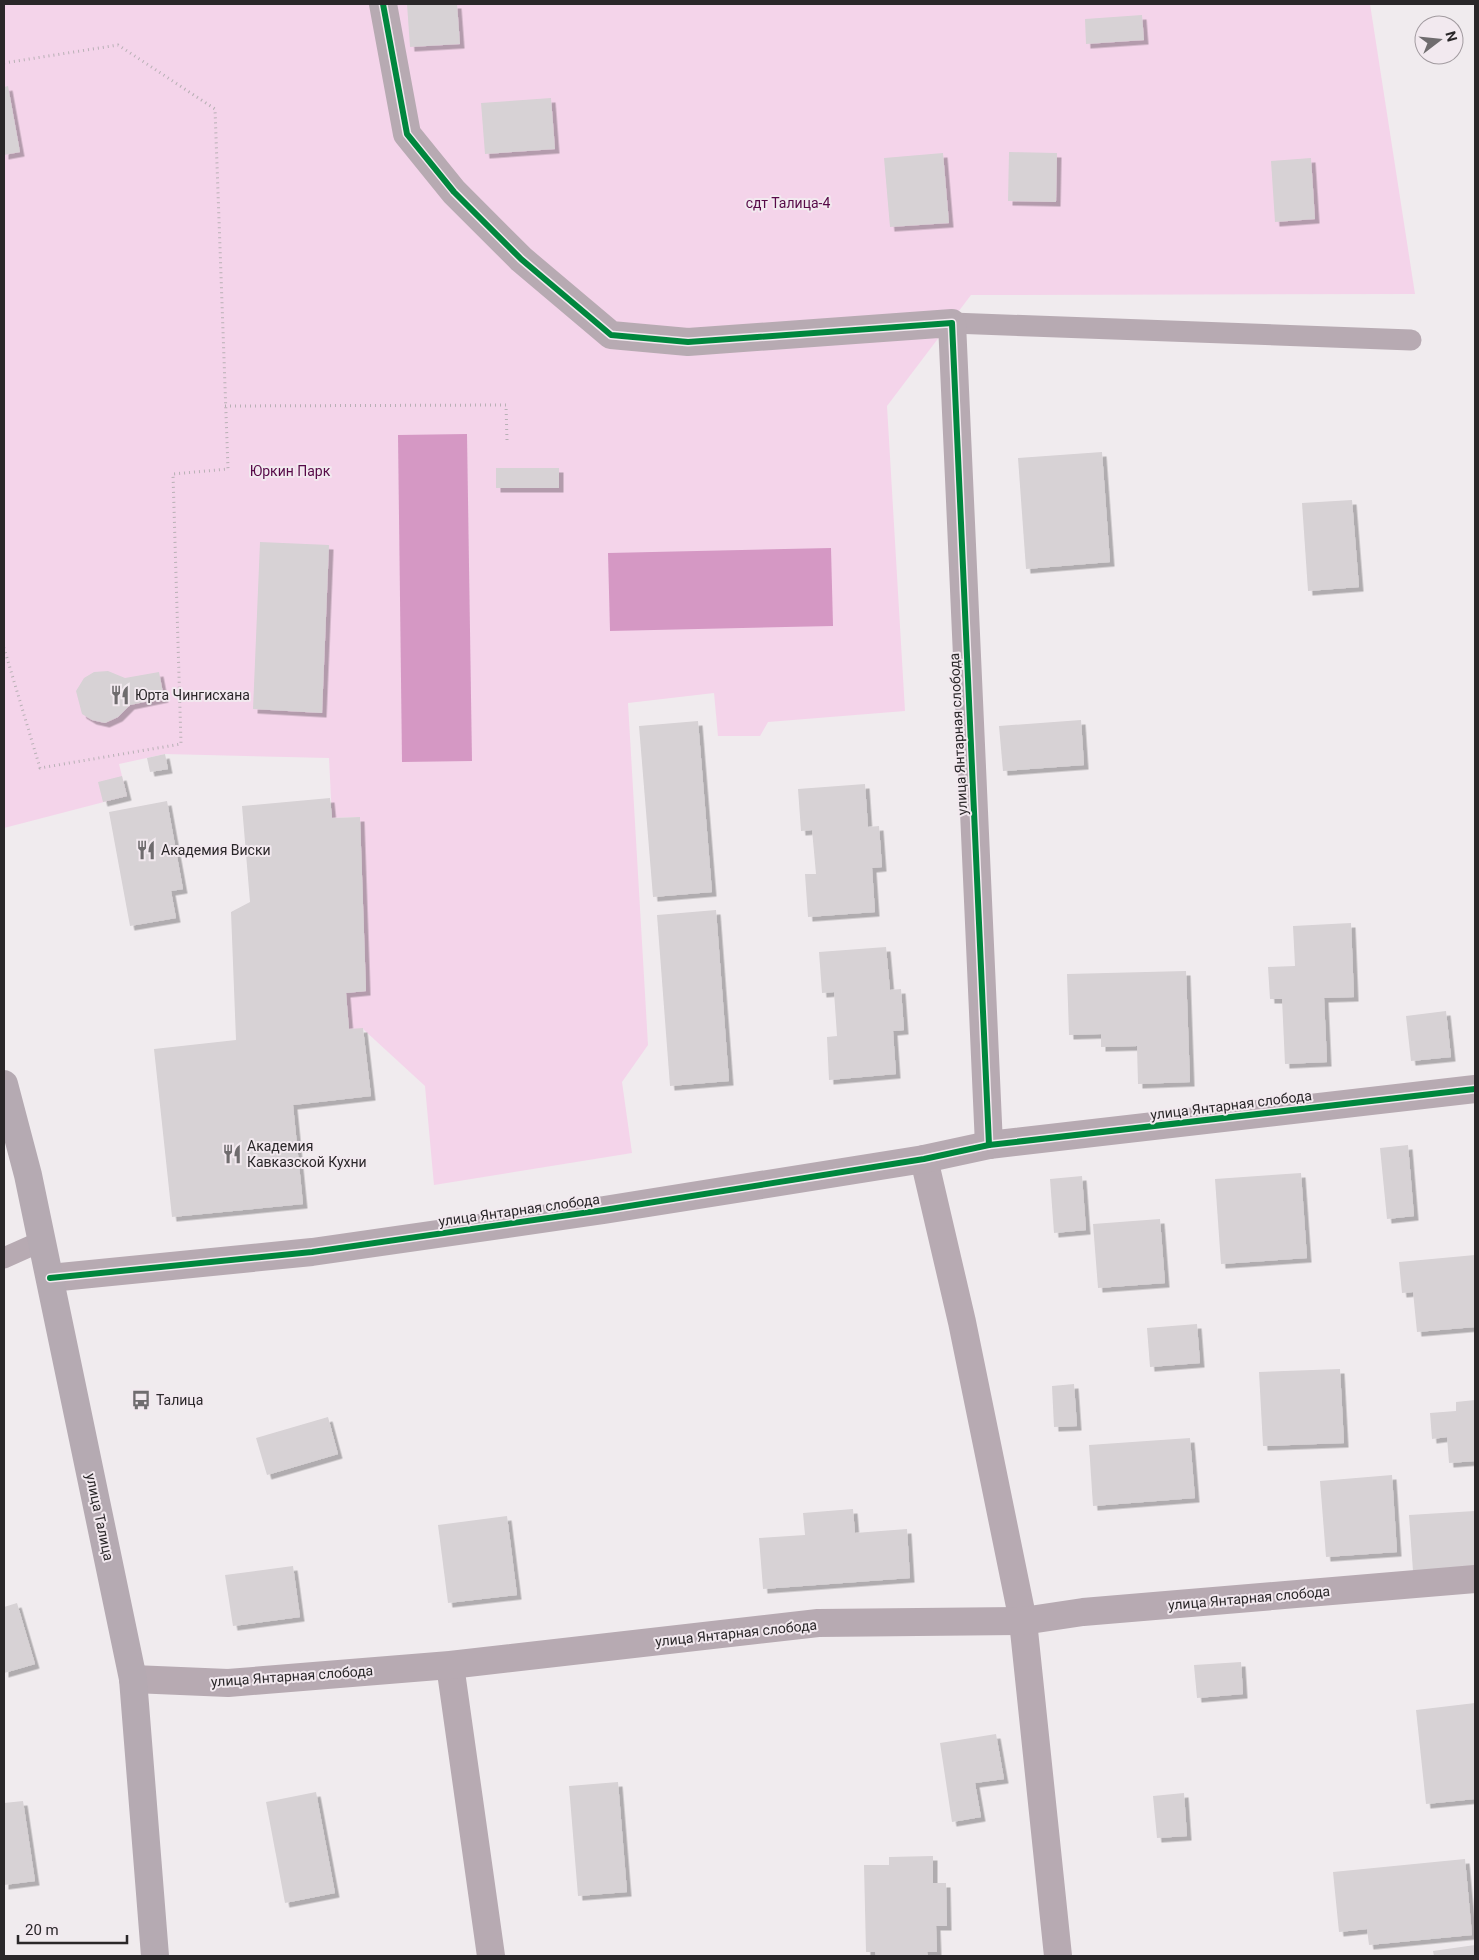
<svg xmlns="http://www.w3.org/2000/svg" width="1479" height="1960" viewBox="0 0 1479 1960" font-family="Roboto,sans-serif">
	<defs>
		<filter id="shadow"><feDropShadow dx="4.5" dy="4.5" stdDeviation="0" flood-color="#0004"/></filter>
	</defs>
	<rect width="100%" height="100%" fill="#f0ebee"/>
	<polygon fill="#f4d4ea" points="4,4 1370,4 1415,294 971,295 887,406 905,711 768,722 760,736 718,736 714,693 628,703 648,1045 622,1082 632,1153 434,1185 425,1086 363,1029 349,1029 346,993 366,991 360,817 332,818 329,758 165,754 119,764 127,796 4,828"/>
	<g fill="#d598c4">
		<polygon points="467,434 472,761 402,762 398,435"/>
		<polygon points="831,548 833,626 610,631 608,553"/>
	</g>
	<g fill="#d7d2d5" filter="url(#shadow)">
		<polygon points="407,4 457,4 460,44 410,47"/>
		<polygon points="1142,15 1144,40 1086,44 1085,19"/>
		<polygon points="8,86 20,152 4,155 4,87"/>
		<polygon points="551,98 555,149 485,154 481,103"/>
		<polygon points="1009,152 1057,153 1056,202 1008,201"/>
		<polygon points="943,153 949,223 890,227 884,158"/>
		<polygon points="1311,158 1315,219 1275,222 1271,161"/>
		<polygon points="1102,452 1110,562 1026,569 1018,458"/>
		<rect x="496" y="468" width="63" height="20"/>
		<polygon points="1352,500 1359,587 1308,591 1302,503"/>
		<polygon points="260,542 329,545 322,713 253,709"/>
		<polygon points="108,671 125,678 159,672 164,698 130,705 118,717 105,723 92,720 82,714 76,691 84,678 94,672"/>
		<polygon points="1081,720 1084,765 1003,771 999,726"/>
		<polygon points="698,721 712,892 653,897 639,726"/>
		<polygon points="165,754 168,769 150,772 147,758"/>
		<polygon points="122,776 127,796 103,802 98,782"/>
		<polygon points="865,784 868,827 879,826 882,867 872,868 875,912 808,917 805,874 816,874 812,830 801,831 798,789"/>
		<polygon points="330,798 332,818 360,817 366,991 346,993 349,1029 363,1028 371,1096 293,1105 303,1204 172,1217 154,1049 236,1040 231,912 250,902 242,806"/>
		<polygon points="167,801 183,889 171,891 176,918 130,926 109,812"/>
		<polygon points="716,910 729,1081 670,1086 657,915"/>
		<polygon points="1351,923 1354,997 1324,998 1327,1062 1285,1064 1282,999 1270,999 1268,967 1295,966 1293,926"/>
		<polygon points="886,947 890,990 901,989 904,1030 893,1031 896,1074 829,1080 827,1037 837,1036 834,992 822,993 819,952"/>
		<polygon points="1186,971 1190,1082 1138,1084 1137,1046 1101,1047 1101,1034 1069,1035 1067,974"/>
		<polygon points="1446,1011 1451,1057 1411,1061 1406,1016"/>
		<polygon points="1408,1145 1414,1216 1387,1219 1380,1148"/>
		<polygon points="1301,1173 1307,1258 1221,1264 1215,1179"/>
		<polygon points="1082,1176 1086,1230 1054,1233 1050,1179"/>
		<polygon points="1160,1219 1165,1283 1098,1288 1093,1224"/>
		<polygon points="1475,1255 1475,1327 1417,1332 1413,1292 1402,1293 1399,1262"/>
		<polygon points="1197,1324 1200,1363 1150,1367 1147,1328"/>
		<polygon points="1340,1369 1344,1443 1263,1446 1259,1372"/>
		<polygon points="1074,1384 1077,1426 1054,1427 1052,1386"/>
		<polygon points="1475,1400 1475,1461 1449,1463 1447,1437 1432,1439 1430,1413 1456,1411 1456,1402"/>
		<polygon points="328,1417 338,1454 267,1475 256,1438"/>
		<polygon points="1190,1438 1195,1498 1093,1506 1089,1445"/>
		<polygon points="1392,1475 1397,1552 1326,1557 1320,1481"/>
		<polygon points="853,1509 855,1533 907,1529 910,1578 763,1589 759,1538 805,1535 803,1513"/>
		<polygon points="1475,1511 1475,1566 1413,1571 1409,1515"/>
		<polygon points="507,1516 517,1595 448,1603 438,1525"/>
		<polygon points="293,1566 300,1617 233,1626 225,1575"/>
		<polygon points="17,1603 35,1664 4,1673 4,1607"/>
		<polygon points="1241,1662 1243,1694 1197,1698 1194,1665"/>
		<polygon points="1475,1703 1475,1799 1426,1804 1416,1710"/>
		<polygon points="996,1734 1004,1779 975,1783 981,1817 952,1822 940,1743"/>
		<polygon points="618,1782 627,1892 578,1896 569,1786"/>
		<polygon points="316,1792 335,1893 285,1903 266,1802"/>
		<polygon points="1184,1793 1187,1836 1157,1838 1153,1796"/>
		<polygon points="23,1801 35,1881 4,1885 4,1803"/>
		<polygon points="933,1856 933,1883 946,1883 947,1926 936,1926 937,1952 927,1952 928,1956 876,1956 875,1952 866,1952 864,1865 889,1865 889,1857"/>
		<polygon points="1465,1859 1472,1935 1369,1945 1367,1929 1339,1932 1333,1872"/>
		<polygon points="1475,1945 1475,1956 1434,1956 1433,1951"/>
	</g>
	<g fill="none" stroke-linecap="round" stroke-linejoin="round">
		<g stroke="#b8b0b5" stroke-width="3" stroke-dasharray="1 4" stroke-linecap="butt">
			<polyline points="4,63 118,45 215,109 228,469 173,474 181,744 40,768 4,648"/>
			<polyline points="225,406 506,405 507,440"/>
		</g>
		<g stroke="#b7aab2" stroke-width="21">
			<polyline points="952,323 1411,340"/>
			<polyline points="4,1258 42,1241"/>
		</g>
		<g stroke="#b7aab2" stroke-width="28">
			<polyline points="383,4 407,134 454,192 521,259 611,335 688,342 952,323 989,1145"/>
			<polyline points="924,1159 962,1322 1023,1621 1058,1956"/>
			<polyline points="50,1278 312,1252 604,1210 924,1159 989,1145 1475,1089"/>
			<polyline points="450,1665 491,1956"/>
			<polyline points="133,1679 228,1683 450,1665 818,1623 1023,1621 1083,1612 1475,1579"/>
		</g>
		<polyline stroke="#b5aab2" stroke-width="28" points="4,1084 28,1175 133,1679 155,1956"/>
		<defs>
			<g id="cycleway">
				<polyline points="383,4 407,134 454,192 521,259 611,335 688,342 952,323 989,1145"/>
				<polyline points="50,1278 312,1252 604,1210 924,1159 989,1145 1475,1089"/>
			</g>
		</defs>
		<use href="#cycleway" stroke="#f2e9ef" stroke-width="9"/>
		<use href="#cycleway" stroke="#00873e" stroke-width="6"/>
	</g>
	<defs>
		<symbol id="restaurant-bare" viewBox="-9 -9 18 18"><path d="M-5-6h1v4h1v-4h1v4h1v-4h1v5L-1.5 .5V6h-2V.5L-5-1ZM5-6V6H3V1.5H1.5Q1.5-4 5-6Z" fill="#6f6c6e" stroke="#f2e9ef" stroke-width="2.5" paint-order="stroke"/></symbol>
		<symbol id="bus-bare" viewBox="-9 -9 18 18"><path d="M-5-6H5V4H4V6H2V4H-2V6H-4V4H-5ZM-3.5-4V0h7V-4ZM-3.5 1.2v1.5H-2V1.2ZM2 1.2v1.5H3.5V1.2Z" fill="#6f6c6e" stroke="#f2e9ef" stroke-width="2.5" paint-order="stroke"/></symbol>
	</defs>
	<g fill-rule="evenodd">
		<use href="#restaurant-bare" x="106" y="681" width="28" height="28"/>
		<use href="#restaurant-bare" x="132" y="836" width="28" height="28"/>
		<use href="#restaurant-bare" x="218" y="1140" width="28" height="28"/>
		<use href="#bus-bare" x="127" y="1386" width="28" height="28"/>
	</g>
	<g text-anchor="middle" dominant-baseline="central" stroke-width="4" stroke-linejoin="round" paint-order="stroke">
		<g font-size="14" fill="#570a48" stroke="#f2e9ef">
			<text x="788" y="203">сдт Талица-4</text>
			<text x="290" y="471">Юркин Парк</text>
		</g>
		<g font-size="14" fill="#2a2729" stroke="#f2e9ef" text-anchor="start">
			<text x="135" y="695">Юрта Чингисхана</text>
			<text x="161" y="850">Академия Виски</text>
			<text x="247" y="1146">Академия<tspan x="247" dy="16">Кавказской Кухни</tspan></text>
			<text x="156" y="1400">Талица</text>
		</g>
		<g font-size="14" fill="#2a2729" stroke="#f2e9ef">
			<text transform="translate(958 734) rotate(-93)">улица Янтарная слобода</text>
			<text transform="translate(1231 1105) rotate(-7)">улица Янтарная слобода</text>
			<text transform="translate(519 1210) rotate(-8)">улица Янтарная слобода</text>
			<text transform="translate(100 1517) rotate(78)">улица Талица</text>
			<text transform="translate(1249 1598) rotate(-5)">улица Янтарная слобода</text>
			<text transform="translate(736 1633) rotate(-6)">улица Янтарная слобода</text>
			<text transform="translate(292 1676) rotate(-4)">улица Янтарная слобода</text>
		</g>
	</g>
	<rect width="1479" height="1960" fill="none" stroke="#2a2729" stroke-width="10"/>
	<g transform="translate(1439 40) rotate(74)"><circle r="24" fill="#f2e9ef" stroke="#a29ba0"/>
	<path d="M0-4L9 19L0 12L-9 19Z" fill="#6f6c6e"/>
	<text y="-8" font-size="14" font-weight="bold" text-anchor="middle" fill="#2a2729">N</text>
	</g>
	<path d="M18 1935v8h109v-8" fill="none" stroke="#2a2729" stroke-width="2.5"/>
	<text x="25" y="1935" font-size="15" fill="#2a2729" stroke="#f2e9ef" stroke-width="4" paint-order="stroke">20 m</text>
</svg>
